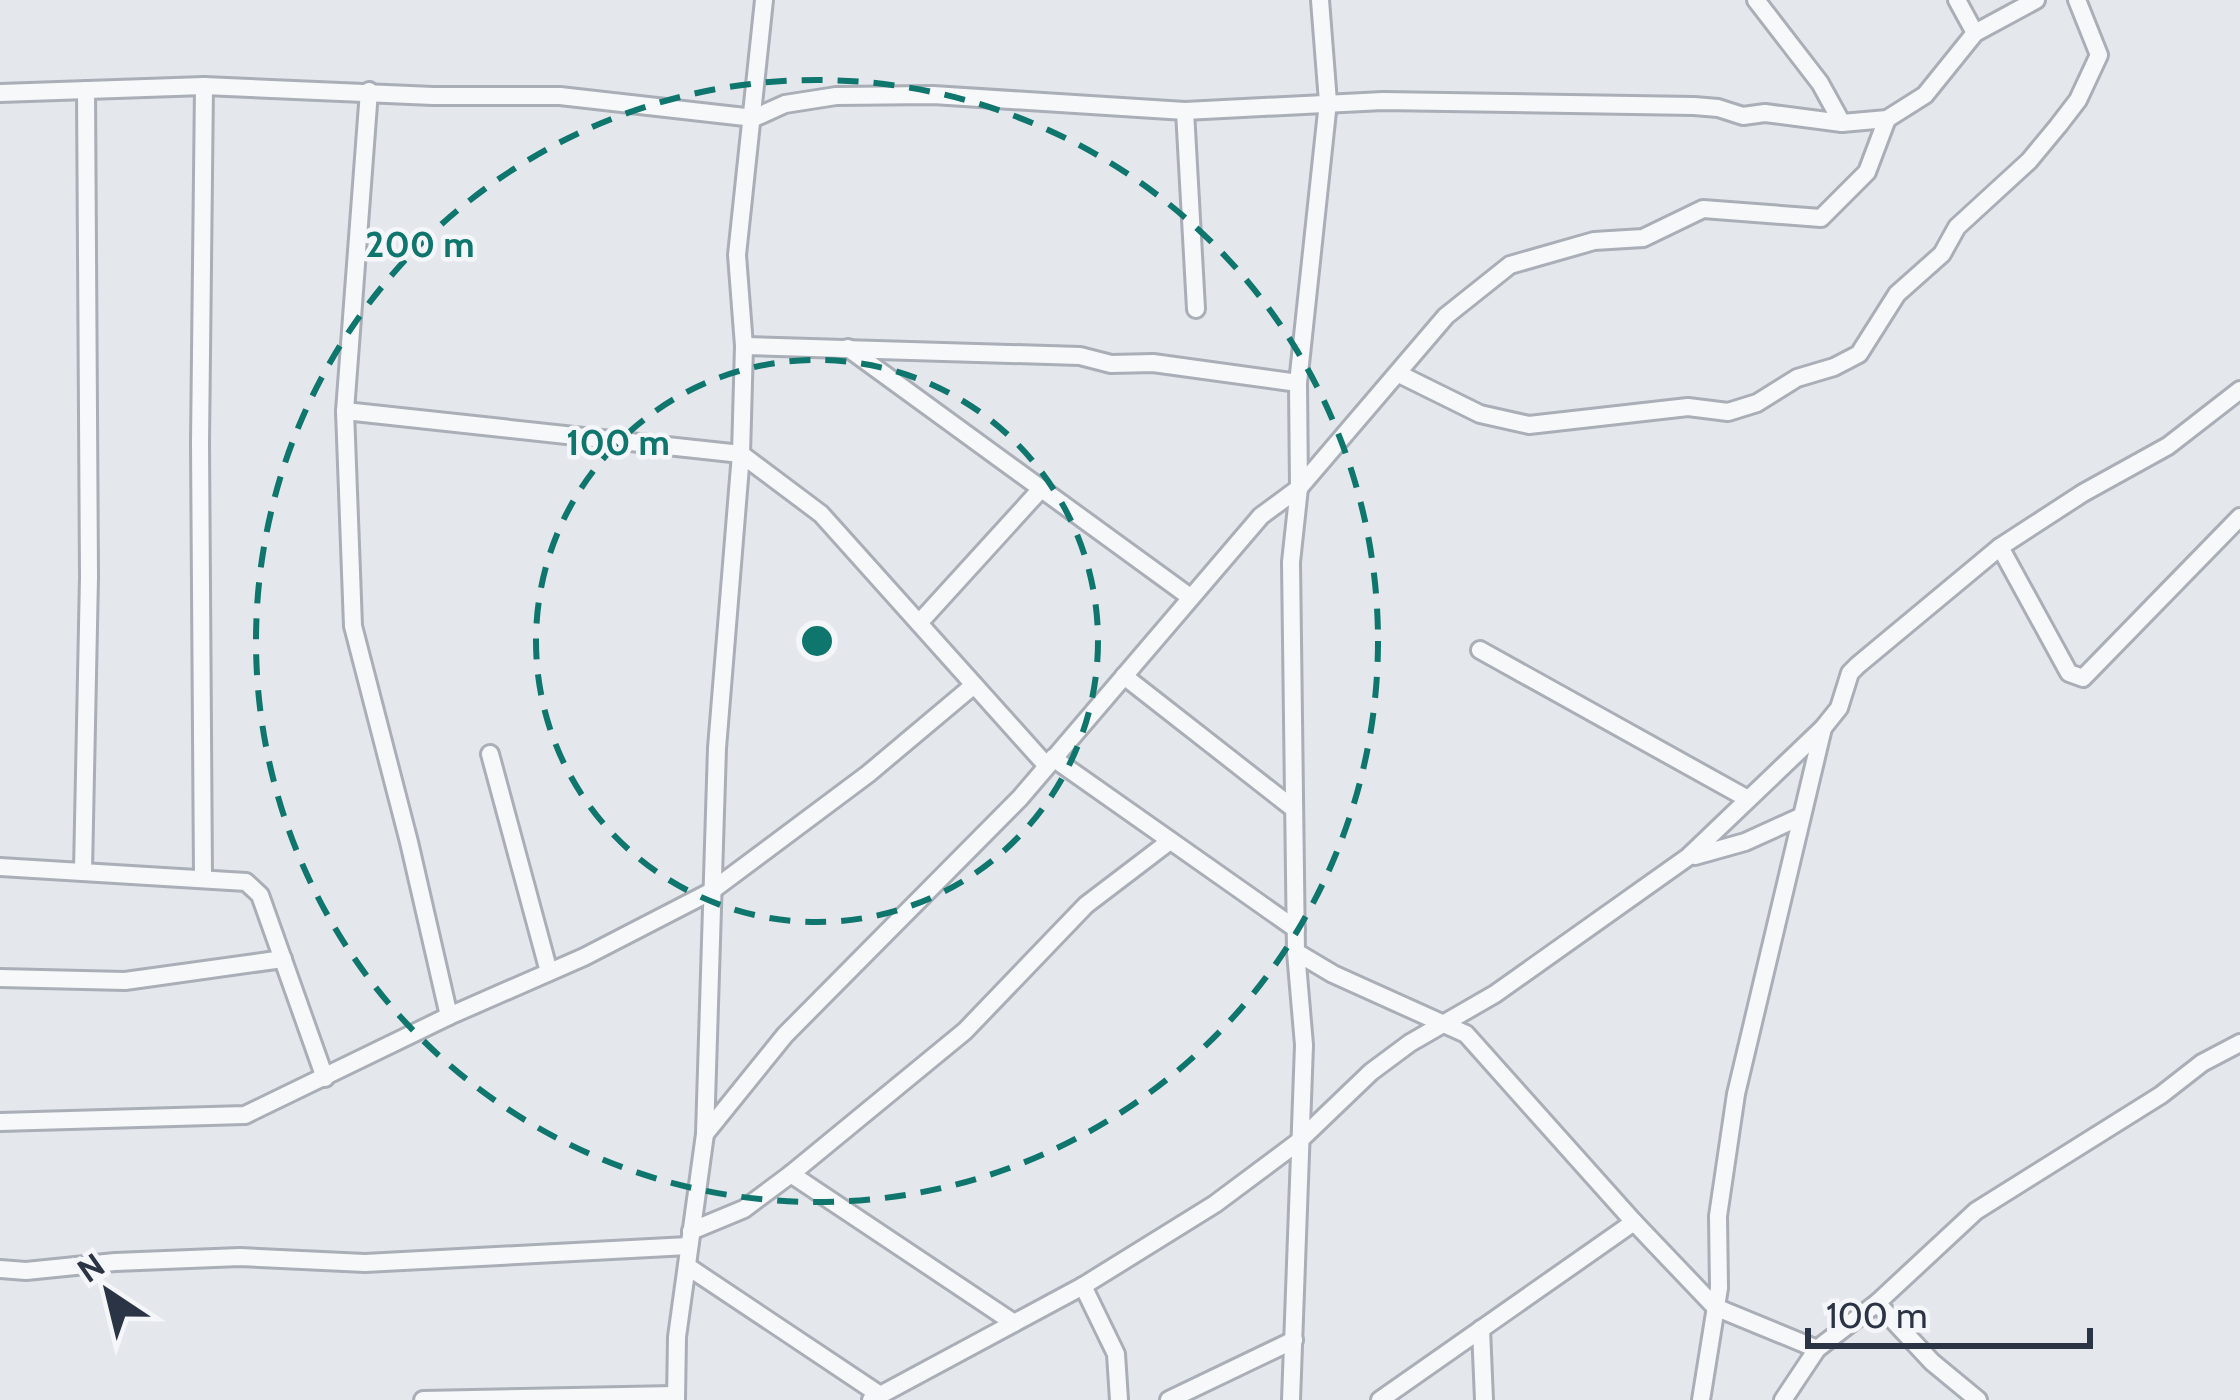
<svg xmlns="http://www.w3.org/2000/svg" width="2240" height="1400" viewBox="0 0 2240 1400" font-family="Cabin,sans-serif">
	<rect width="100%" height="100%" fill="#e4e7ec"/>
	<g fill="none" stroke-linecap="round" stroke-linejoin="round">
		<defs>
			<g id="minor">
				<polyline points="1756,0 1820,83 1842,123"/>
				<polyline points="1957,0 1975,33"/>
				<polyline points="369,91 345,411 353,626 409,842 449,1016"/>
				<polyline points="0,93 204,86 433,96 560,96 754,118 785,104 836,96 933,95 1185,111 1383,101 1694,106 1718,108 1743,116 1765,113 1842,123 1887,119 1925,95 1975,33 2036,0"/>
				<polyline points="1185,111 1196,309"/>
				<polyline points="744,346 1080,356 1111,364 1153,363 1298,383"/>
				<polyline points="848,348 1190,597"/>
				<polyline points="1399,374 1480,414 1529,425 1688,407 1728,412 1757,403 1797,378 1834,367 1859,354 1897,294 1942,254 1957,227 2029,161 2058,126 2078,100 2099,55 2077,0"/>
				<polyline points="345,411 741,454 821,514 1047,766"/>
				<polyline points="2000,547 2069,673 2083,678 2240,517"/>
				<polyline points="919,623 1041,489"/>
				<polyline points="1480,650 1748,799"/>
				<polyline points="1124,676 1294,809"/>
				<polyline points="490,754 549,972"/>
				<polyline points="1053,758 1296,929"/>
				<polyline points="1695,856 1745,842 1800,817"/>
				<polyline points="0,867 246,882 260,895 325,1078"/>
				<polyline points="83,871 89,577 86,90"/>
				<polyline points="203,877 200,443 204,86"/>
				<polyline points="1296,952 1333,974 1466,1034 1634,1222 1715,1307 1817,1349"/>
				<polyline points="0,978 125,981 283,959"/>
				<polyline points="0,1122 245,1115 449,1016 584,957 710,892 868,774 974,685"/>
				<polyline points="705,1134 785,1035 1020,798 1261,516 1299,488 1446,316 1510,265 1594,241 1643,238 1703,209 1821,218 1867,172 1887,119"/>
				<polyline points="791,1174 1014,1323"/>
				<polyline points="691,1231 744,1209 791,1174 965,1031 1086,905 1170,841"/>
				<polyline points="687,1266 880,1395"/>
				<polyline points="0,1269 26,1271 115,1262 240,1257 365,1263 688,1246"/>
				<polyline points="1083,1286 1116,1354 1119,1400"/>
				<polyline points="1877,1303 1932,1362 1978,1400"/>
				<polyline points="1481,1329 1484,1400"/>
				<polyline points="423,1400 675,1395"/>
				<polyline points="676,1400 677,1337 705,1134 717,748 741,454 744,346 737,255 764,0"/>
				<polyline points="871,1400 1083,1286 1215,1204 1298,1142 1371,1072 1410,1043 1495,994 1688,857 1823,728 1839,708 1850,673 1858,665 2000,547 2083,493 2168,446 2240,390"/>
				<polyline points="1169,1400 1294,1340"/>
				<polyline points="1291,1400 1304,1045 1296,952 1291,562 1299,488 1298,383 1328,102 1320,0"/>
				<polyline points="1380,1400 1634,1222"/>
				<polyline points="1701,1400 1719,1288 1718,1216 1736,1094 1823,728"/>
				<polyline points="1783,1400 1817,1349 1877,1303 1976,1211 2161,1095 2202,1063 2240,1043"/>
			</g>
		</defs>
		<use href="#minor" stroke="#a9aeb7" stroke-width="22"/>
		<use href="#minor" stroke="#f7f8fa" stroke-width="16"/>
	</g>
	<g fill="none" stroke="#0f766e" stroke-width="6" stroke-dasharray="21 15">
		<circle cx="817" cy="641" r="281"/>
		<circle cx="817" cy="641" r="561"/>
	</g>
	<circle cx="817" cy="641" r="18" fill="#0f766e" stroke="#f4f6f9" stroke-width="6"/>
	<g font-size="36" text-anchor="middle" font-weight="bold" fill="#0f766e" stroke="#f4f6f9" stroke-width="9" stroke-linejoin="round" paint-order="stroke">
		<text x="420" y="257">200 m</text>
		<text x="618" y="455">100 m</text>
	</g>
	<g transform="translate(108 1292) rotate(325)" stroke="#f4f6f9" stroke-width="9" paint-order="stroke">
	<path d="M0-9L21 45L0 30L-21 45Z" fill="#2b3445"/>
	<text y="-18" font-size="33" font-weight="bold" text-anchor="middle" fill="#2b3445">N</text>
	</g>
	<path d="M1808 1328v18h282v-18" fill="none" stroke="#2b3445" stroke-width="6"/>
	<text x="1826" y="1328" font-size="36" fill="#2b3445" stroke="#f4f6f9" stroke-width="9" paint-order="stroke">100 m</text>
</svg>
